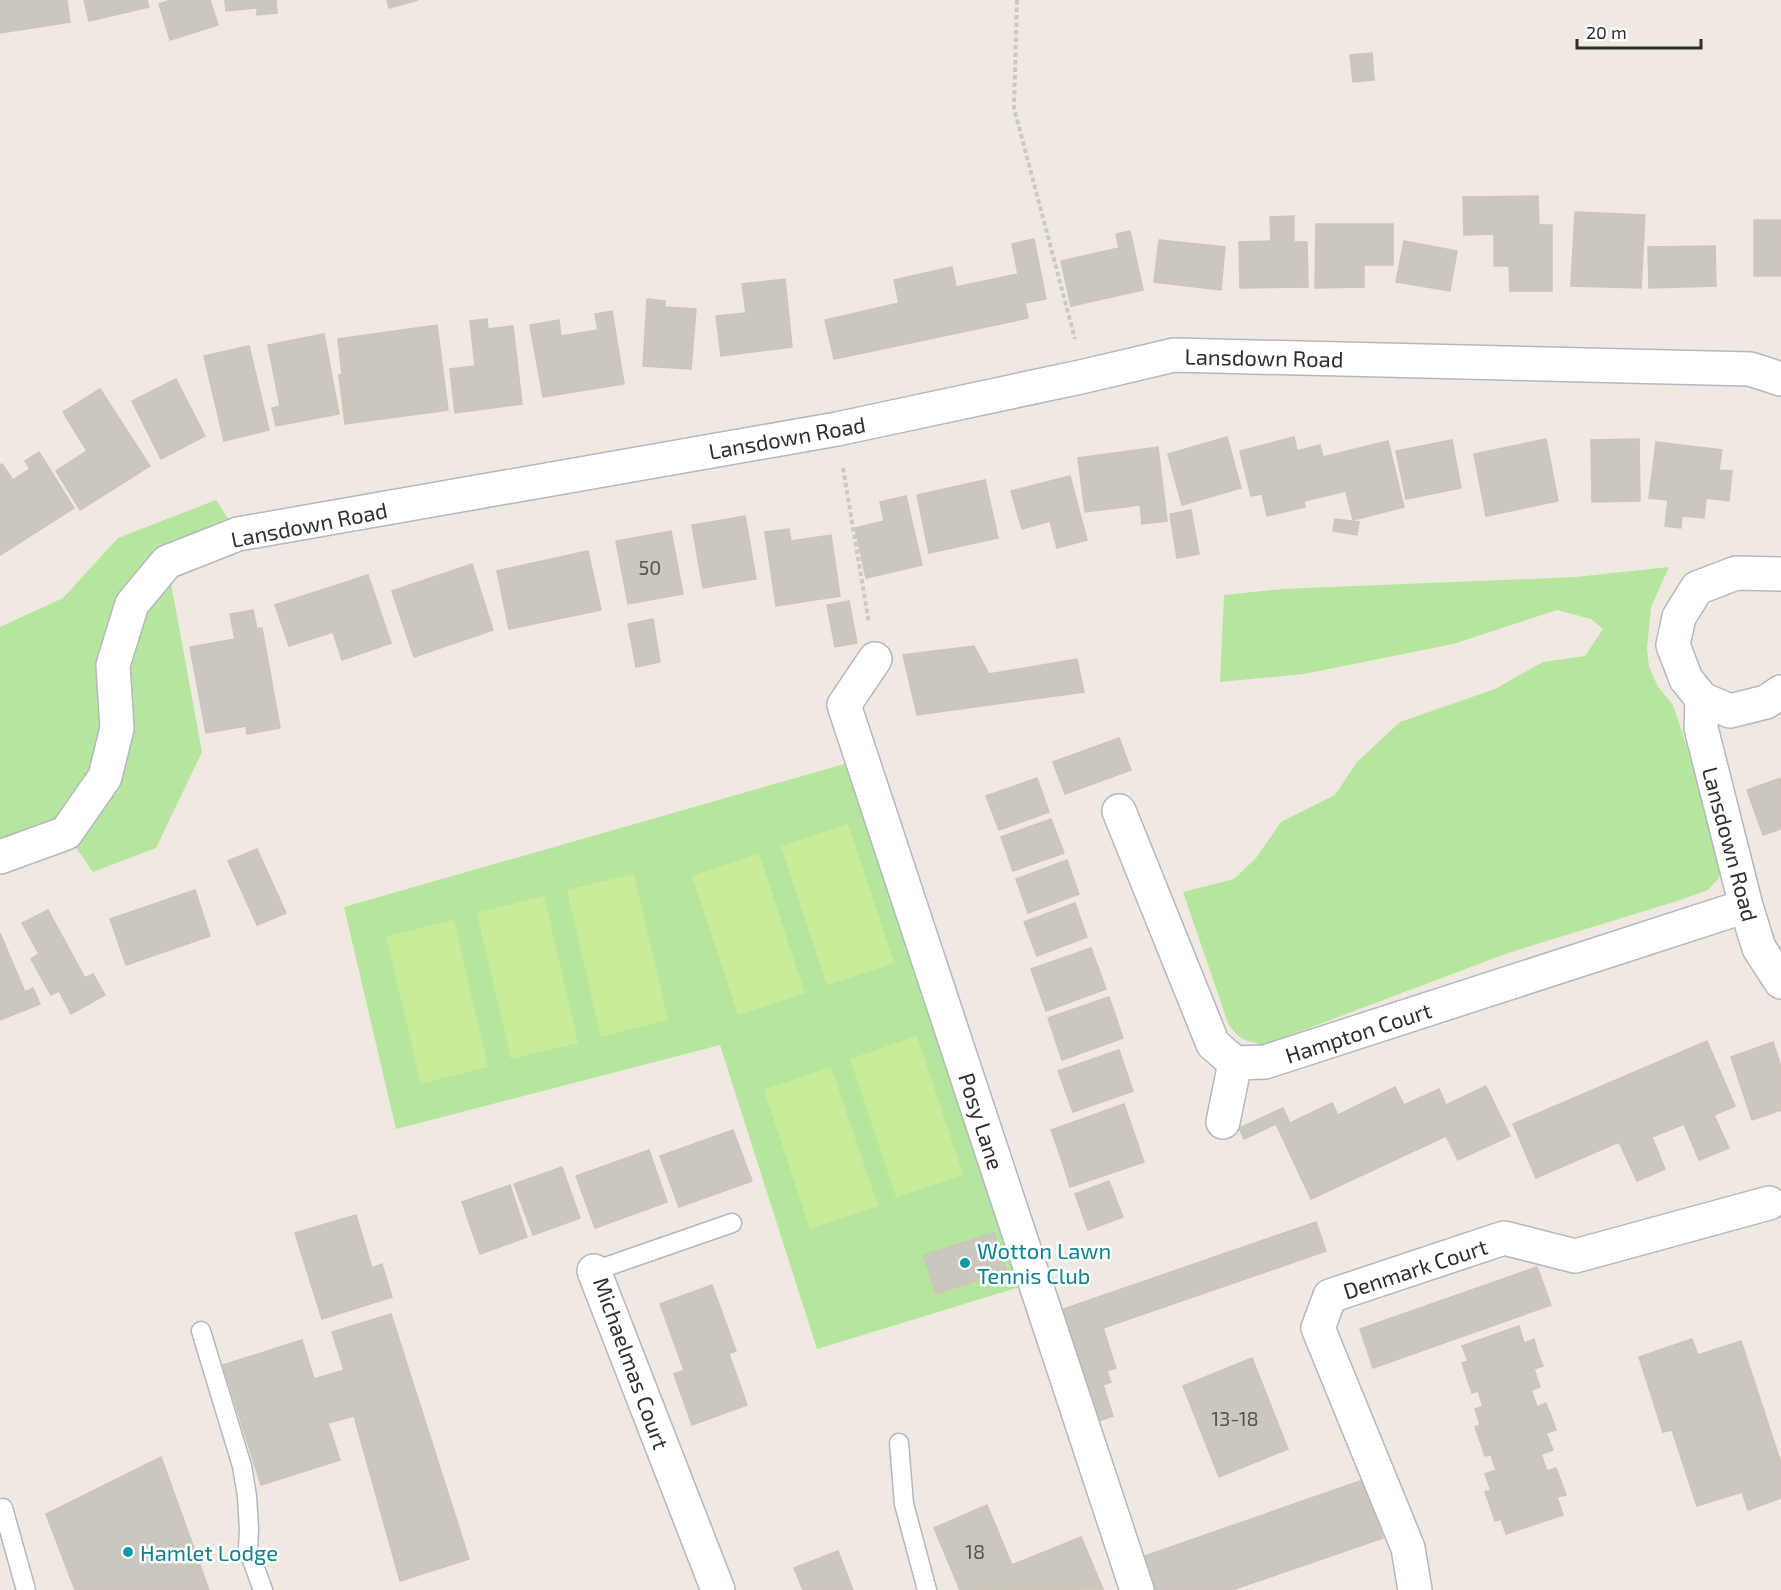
<svg xmlns="http://www.w3.org/2000/svg" width="1781" height="1590" viewBox="0 0 1781 1590" font-family="'Exo 2',sans-serif">
	<rect width="100%" height="100%" fill="#efe9e1"/>
	<g fill="#b6e59e">
		<polygon points="216,500 238,534 167,562 202,752 156,848 93,872 66,833 0,857 0,627 63,598 118,538"/>
		<path d="M1669 567 1651 607 1647 649 1649 667 1658 687 1673 705 1719 844 1723 866 1719 878 1708 890 1677 901 1508 953 1264 1045C1243 1040 1239 1040 1228 1023L1183 892 1234 879 1256 858 1281 822 1335 795 1357 762 1400 722 1495 689 1543 662 1585 656 1603 629 1591 619 1557 610 1453 644 1304 674 1220 682 1224 595 1283 589 1576 577Z"/>
		<polygon points="862,759 1036,1282 817,1349 720,1045 396,1129 344,907"/>
	</g>
	<g fill="#c9ec9a">
		<polygon points="848,824 894,963 827,985 781,846"/>
		<polygon points="759,854 805,993 738,1015 692,876"/>
		<polygon points="634,874 668,1020 601,1037 567,890"/>
		<polygon points="544,896 578,1043 511,1059 477,913"/>
		<polygon points="454,920 488,1067 421,1084 386,936"/>
		<polygon points="917,1036 963,1175 896,1197 850,1059"/>
		<polygon points="831,1067 878,1206 810,1229 764,1090"/>
	</g>
	<g fill="#cbc7bf" stroke="#cbc5ba" stroke-width="1.5">
		<polygon points="0,0 67,0 70,22 0,33"/>
		<polygon points="84,0 147,0 149,7 89,21"/>
		<polygon points="171,0 210,0 218,25 170,40 159,4"/>
		<polygon points="225,0 276,0 277,13 257,15 257,8 226,11"/>
		<polygon points="387,0 418,0 389,8"/>
		<polygon points="1372,53 1374,80 1353,82 1350,55"/>
		<polygon points="1538,196 1539,225 1552,225 1552,291 1510,291 1509,266 1494,266 1494,234 1464,235 1463,197"/>
		<polygon points="1575,212 1645,215 1641,288 1571,286"/>
		<polygon points="1294,216 1294,242 1307,242 1308,287 1240,288 1239,242 1271,241 1270,217"/>
		<rect x="1754" y="220" width="27" height="56"/>
		<polygon points="1316,224 1393,224 1393,265 1364,265 1364,287 1315,288"/>
		<polygon points="1130,231 1143,290 1071,306 1061,261 1119,248 1116,234"/>
		<polygon points="1034,239 1046,299 1025,303 1028,318 834,359 825,320 899,303 894,280 952,267 956,287 1018,274 1012,244"/>
		<polygon points="1159,240 1225,247 1221,290 1154,282"/>
		<polygon points="1404,241 1457,251 1450,291 1396,282"/>
		<polygon points="1715,246 1716,286 1649,288 1648,247"/>
		<polygon points="785,279 792,347 721,356 716,316 746,313 742,284"/>
		<polygon points="647,299 665,301 665,307 696,309 691,369 643,366"/>
		<polygon points="612,311 624,384 543,397 530,325 559,320 561,336 598,330 595,314"/>
		<polygon points="487,319 488,329 513,326 522,404 455,413 450,369 475,366 470,321"/>
		<polygon points="437,325 448,410 345,424 339,375 342,374 338,339"/>
		<polygon points="324,334 339,414 276,426 272,408 280,406 268,345"/>
		<polygon points="249,346 269,430 224,441 204,356"/>
		<polygon points="176,379 205,436 161,459 132,401"/>
		<polygon points="100,389 150,466 80,510 56,471 87,451 63,412"/>
		<polygon points="1227,437 1241,488 1182,505 1168,454"/>
		<polygon points="1294,437 1297,451 1320,445 1323,457 1388,441 1404,507 1353,520 1346,491 1304,501 1305,507 1267,516 1262,494 1251,496 1240,451"/>
		<polygon points="1546,439 1558,501 1486,516 1474,454"/>
		<polygon points="1639,439 1640,501 1592,502 1591,440"/>
		<polygon points="1452,440 1461,488 1406,499 1396,451"/>
		<polygon points="1656,442 1722,450 1719,470 1732,471 1729,501 1706,498 1704,518 1682,516 1681,528 1665,526 1668,500 1649,498"/>
		<polygon points="1158,447 1167,521 1142,524 1140,505 1085,512 1078,458"/>
		<polygon points="39,452 74,508 0,555 0,466 2,464 13,480 30,469 25,461"/>
		<polygon points="1070,476 1087,540 1057,548 1050,521 1022,529 1011,491"/>
		<polygon points="985,480 998,538 929,553 917,495"/>
		<polygon points="906,496 922,565 866,578 855,528 884,521 880,502"/>
		<polygon points="1191,510 1199,554 1177,558 1170,514"/>
		<polygon points="745,516 756,579 703,588 692,525"/>
		<polygon points="1335,519 1359,522 1357,535 1333,531"/>
		<polygon points="789,529 791,541 831,535 840,596 776,606 765,532"/>
		<polygon points="671,531 683,594 628,604 616,541"/>
		<polygon points="588,551 601,610 509,629 497,571"/>
		<polygon points="472,564 493,630 414,657 392,591"/>
		<polygon points="368,575 391,643 342,660 333,632 289,646 275,605"/>
		<polygon points="849,601 857,643 835,647 827,605"/>
		<polygon points="253,610 257,629 262,628 280,728 247,734 246,726 206,733 190,647 235,639 230,614"/>
		<polygon points="653,619 660,662 636,667 628,624"/>
		<polygon points="974,646 989,674 1077,659 1084,692 917,715 903,655"/>
		<polygon points="1119,738 1131,770 1065,794 1053,762"/>
		<polygon points="1037,778 1049,812 999,830 986,796"/>
		<polygon points="1781,778 1781,829 1763,835 1747,790"/>
		<polygon points="1051,819 1064,853 1013,871 1001,837"/>
		<polygon points="257,849 286,913 257,925 228,861"/>
		<polygon points="1067,860 1079,894 1028,913 1016,879"/>
		<polygon points="195,890 210,936 126,965 110,919"/>
		<polygon points="1075,903 1087,937 1037,956 1024,922"/>
		<polygon points="48,910 85,978 93,974 105,995 71,1014 59,991 51,995 31,959 39,954 22,923"/>
		<polygon points="0,933 25,992 33,988 40,1004 0,1020"/>
		<polygon points="1091,948 1106,989 1046,1011 1031,969"/>
		<polygon points="1109,997 1123,1038 1062,1060 1048,1018"/>
		<polygon points="1707,1041 1735,1106 1714,1115 1729,1148 1699,1160 1684,1124 1652,1137 1665,1169 1637,1181 1619,1142 1536,1178 1513,1124"/>
		<polygon points="1773,1042 1781,1066 1781,1110 1752,1120 1731,1057"/>
		<polygon points="1119,1050 1133,1091 1073,1112 1058,1071"/>
		<polygon points="1486,1086 1510,1136 1458,1160 1446,1136 1311,1199 1276,1124 1244,1139 1239,1128 1283,1108 1290,1123 1332,1103 1338,1115 1395,1087 1404,1105 1439,1089 1446,1105"/>
		<polygon points="1124,1104 1134,1133 1061,1158 1051,1130"/>
		<polygon points="733,1130 752,1181 679,1207 660,1156"/>
		<polygon points="1134,1133 1144,1162 1070,1187 1061,1158"/>
		<polygon points="649,1150 667,1202 595,1228 576,1176"/>
		<polygon points="562,1167 580,1218 533,1235 514,1184"/>
		<polygon points="1109,1181 1123,1217 1088,1230 1075,1194"/>
		<polygon points="510,1185 527,1237 480,1254 462,1202"/>
		<polygon points="356,1215 372,1268 382,1264 392,1297 322,1319 295,1233"/>
		<polygon points="1316,1222 1326,1251 1103,1328 1116,1368 1107,1371 1111,1382 1103,1385 1113,1416 1090,1424 1052,1313"/>
		<polygon points="994,1233 1006,1271 936,1294 923,1255"/>
		<polygon points="1537,1267 1551,1305 1373,1368 1360,1329"/>
		<polygon points="712,1285 736,1351 684,1370 660,1304"/>
		<polygon points="391,1314 469,1559 400,1581 354,1416 328,1423 340,1460 261,1485 223,1365 302,1340 314,1379 344,1370 332,1332"/>
		<polygon points="1519,1326 1524,1343 1534,1339 1538,1353 1467,1378 1462,1363 1468,1361 1462,1346"/>
		<polygon points="1692,1339 1698,1355 1741,1341 1781,1463 1781,1498 1748,1510 1742,1492 1697,1506 1672,1430 1663,1432 1639,1357"/>
		<polygon points="1538,1353 1543,1366 1534,1369 1540,1387 1483,1406 1478,1391 1472,1393 1467,1378"/>
		<polygon points="729,1354 747,1405 692,1425 674,1374"/>
		<polygon points="1252,1358 1288,1449 1219,1477 1183,1386"/>
		<polygon points="1531,1389 1537,1407 1546,1403 1551,1416 1480,1441 1475,1427 1480,1425 1475,1409"/>
		<polygon points="1551,1416 1556,1430 1546,1433 1553,1450 1496,1470 1491,1455 1485,1456 1480,1441"/>
		<polygon points="1541,1454 1547,1471 1556,1468 1561,1481 1490,1506 1485,1492 1491,1490 1485,1474"/>
		<polygon points="161,1457 209,1590 75,1590 46,1514"/>
		<polygon points="1363,1480 1383,1538 1232,1590 1153,1590 1142,1557"/>
		<polygon points="1561,1481 1566,1495 1557,1497 1563,1515 1506,1534 1501,1519 1495,1521 1490,1506"/>
		<polygon points="987,1505 1012,1565 1081,1537 1103,1589 960,1590 934,1528"/>
		<polygon points="838,1551 853,1590 803,1590 794,1568"/>
	</g>
	<g fill="none" stroke-linecap="round" stroke-linejoin="round">
		<defs>
			<g id="service">
				<polyline points="594,1271 732,1223"/>
				<polyline points="201,1331 242,1466 247,1496 249,1529 248,1549 263,1590"/>
				<polyline points="899,1443 904,1504 927,1590"/>
				<polyline points="3,1508 26,1590"/>
			</g>
			<g id="minor">
				<polyline points="1781,574 1736,573 1697,588 1679,617 1673,645 1686,679 1702,699 1701,728 1746,906 1759,948 1781,982"/>
				<polyline points="875,659 844,705 1137,1590"/>
				<polyline points="1702,699 1730,711 1766,702 1781,692"/>
				<polyline points="1119,811 1213,1044 1235,1063 1265,1062 1746,906"/>
				<polyline points="0,857 66,833 105,777 117,728 113,665 132,604 167,562 238,534 837,429 1085,376 1174,355 1750,369 1781,379"/>
				<polyline points="1223,1122 1235,1063"/>
				<polyline points="594,1271 718,1590"/>
				<polyline points="1415,1590 1408,1548 1318,1328 1330,1296 1504,1238 1575,1256 1769,1203"/>
			</g>
		</defs>
		<use href="#service" stroke="#b4b7c1" stroke-width="21"/>
		<use href="#minor" stroke="#b4b7c1" stroke-width="36"/>
		<g stroke="#c9c9c9" stroke-width="4" stroke-dasharray="4.5 3" stroke-linecap="butt">
			<polyline points="1017,0 1014,108 1075,339"/>
			<polyline points="843,468 869,623"/>
		</g>
		<use href="#service" stroke="#fff" stroke-width="18"/>
		<use href="#minor" stroke="#fff" stroke-width="33"/>
	</g>
	<g fill="#0f9aa8" stroke="#fff" stroke-width="2">
		<circle cx="965" cy="1263" r="6"/>
		<circle cx="128" cy="1552" r="6"/>
	</g>
	<g text-anchor="middle" dominant-baseline="central" stroke-width="5" stroke-linejoin="round" paint-order="stroke">
		<g font-size="20" fill="#555452">
			<text x="650" y="567">50</text>
			<text x="1235" y="1418">13-18</text>
			<text x="975" y="1551">18</text>
		</g>
		<g font-size="22" fill="#2e2e2e" stroke="#fff">
			<text transform="translate(1264 357) rotate(1)">Lansdown Road</text>
			<text transform="translate(787 437) rotate(-10)">Lansdown Road</text>
			<text transform="translate(309 524) rotate(-11)">Lansdown Road</text>
			<text transform="translate(1731 844) rotate(75)">Lansdown Road</text>
			<text transform="translate(1358 1032) rotate(-18)">Hampton Court</text>
			<text transform="translate(982 1121) rotate(72)">Posy Lane</text>
			<text transform="translate(1415 1268) rotate(-18)">Denmark Court</text>
			<text transform="translate(632 1363) rotate(70)">Michaelmas Court</text>
		</g>
		<g font-size="22" fill="#0d838f" stroke="#fff" text-anchor="start">
			<text x="977" y="1250">Wotton Lawn<tspan x="977" dy="25">Tennis Club</tspan></text>
			<text x="140" y="1552">Hamlet Lodge</text>
		</g>
	</g>
	<path d="M1577 39v9h124v-9" fill="none" stroke="#2e2e2e" stroke-width="3"/>
	<text x="1586" y="39" font-size="18" fill="#2e2e2e" stroke="#ffffff" stroke-width="4.5" paint-order="stroke">20 m</text>
</svg>
